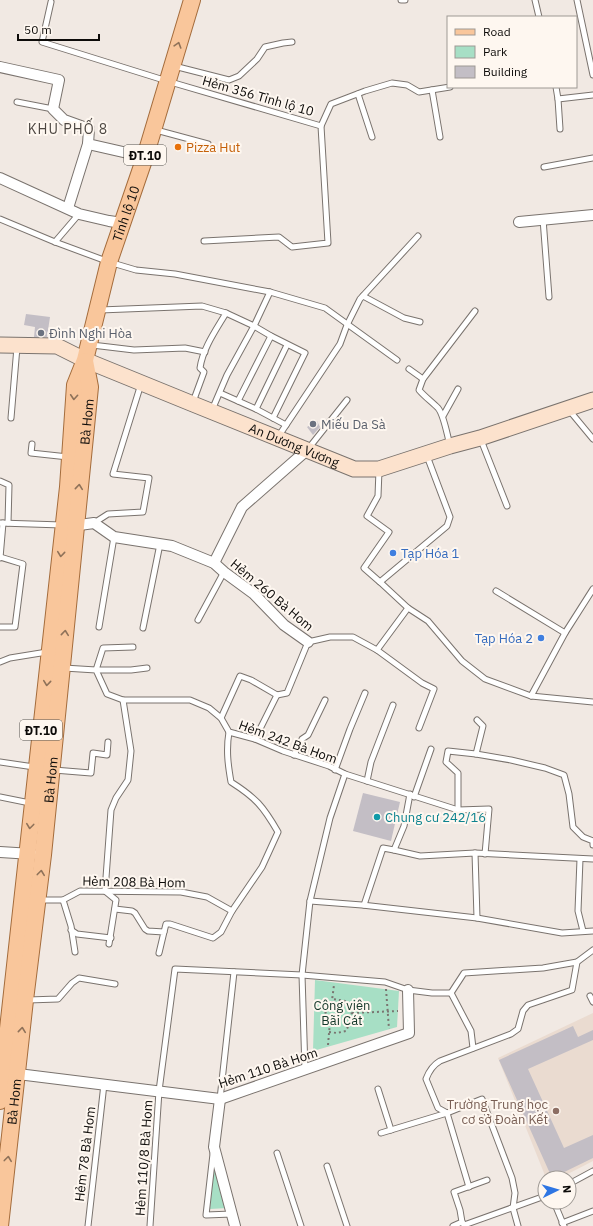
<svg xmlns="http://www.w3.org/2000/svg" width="593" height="1226" viewBox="0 0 593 1226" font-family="'IBM Plex Sans',sans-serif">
	<rect width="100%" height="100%" fill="#f1e9e3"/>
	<polygon fill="#eadbd0" points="593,1013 593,1161 560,1178 546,1178 498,1058"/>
	<g fill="#a7dfc5">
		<polygon points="315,980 399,991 397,1027 313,1051"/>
		<polygon points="214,1162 228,1208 210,1209"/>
	</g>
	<g fill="#c3bec5">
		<polygon points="26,314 50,317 47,337 34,337 35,327 24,325"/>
		<polygon points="317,421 320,427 313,435 307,427"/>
		<polygon points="363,793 400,802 391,841 353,831"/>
		<polygon points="573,1026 578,1037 593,1030 593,1040 528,1069 564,1148 593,1135 593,1158 552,1178 499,1060"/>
	</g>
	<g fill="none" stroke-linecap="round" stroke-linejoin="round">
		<defs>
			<g id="lane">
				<polyline points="401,0 405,0"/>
				<polyline points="535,0 539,17"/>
				<polyline points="577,0 593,75"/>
				<polyline points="51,2 42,42 167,81 321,126 328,243 292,247 279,237 204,241"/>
				<polyline points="174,66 229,80 239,76 257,59 265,47 283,43 292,42"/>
				<polyline points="556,87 558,99 560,129"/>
				<polyline points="432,90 440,137"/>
				<polyline points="358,94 372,137"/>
				<polyline points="558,99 593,95"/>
				<polyline points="17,102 53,109"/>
				<polyline points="321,126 331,104 365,91 392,83 407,85 419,92 450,87"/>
				<polyline points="156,130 208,144"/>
				<polyline points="544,167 593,158"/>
				<polyline points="0,219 55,242 109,262 136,270 175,274 270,292 325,308 397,360"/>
				<polyline points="543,219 549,297"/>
				<polyline points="55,242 79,214"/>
				<polyline points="363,296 404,318 420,322"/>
				<polyline points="100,310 202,306 226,313 254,326 271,336 305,353 273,418"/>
				<polyline points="92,345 134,350 185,348 205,352"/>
				<polyline points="409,369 423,379"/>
				<polyline points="220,393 256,409 286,425"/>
				<polyline points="238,401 271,336"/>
				<path d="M193 402 204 372 200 368C203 348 216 330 226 313"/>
				<polyline points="256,409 287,345"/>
				<polyline points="212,410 227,375 254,326 270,292"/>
				<polyline points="569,410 593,439"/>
				<polyline points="443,416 458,389"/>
				<polyline points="11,418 17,347"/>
				<polyline points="278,437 340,344 347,325 360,299 418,236"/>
				<polyline points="481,440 507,506"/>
				<polyline points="32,444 31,453 68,457"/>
				<path d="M450 445C447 435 444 415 438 408 432 402 425 397 419 390L423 379 475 311"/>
				<polyline points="308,449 347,400"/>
				<polyline points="379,470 378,496 367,516 389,532 364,568 380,582 408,608 428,621 462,661 485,679 531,696 593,702"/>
				<polyline points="0,481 9,485 8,523"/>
				<polyline points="0,523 62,525"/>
				<polyline points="94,523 108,514 143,512 149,478 113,474 141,384"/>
				<polyline points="0,558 3,523"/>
				<polyline points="380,582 447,526 450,517 427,456"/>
				<polyline points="496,591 565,633"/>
				<polyline points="198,620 224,572"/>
				<polyline points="0,627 15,627 23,564 0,557"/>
				<polyline points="99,627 114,537"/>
				<polyline points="143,628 160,544"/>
				<polyline points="133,647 103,648 96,670 131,670 147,668"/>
				<polyline points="377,650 408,608"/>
				<polyline points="0,662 10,658 47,652"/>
				<polyline points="64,668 96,670 107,694 123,700 190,700 209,708 221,718 229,732 255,739 283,751 329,766 345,774 458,810 489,809 485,854"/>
				<polyline points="531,696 565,633 593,589"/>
				<polyline points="221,718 240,676 251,680 277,695 287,693 308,642 330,637 353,637 377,650 422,683 434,689 419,728"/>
				<polyline points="255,739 277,695"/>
				<polyline points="476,754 483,726 477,720"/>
				<polyline points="294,755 302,739 308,735 325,700"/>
				<polyline points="0,762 34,767"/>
				<polyline points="54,770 91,773 93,753 107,755 108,742"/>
				<polyline points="335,770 350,729 365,693"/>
				<polyline points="367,781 371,762 393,705"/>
				<polyline points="410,794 404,826 394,850 420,856 475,853 593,859"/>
				<polyline points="0,797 30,803"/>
				<polyline points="414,797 431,749"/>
				<polyline points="458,810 458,773 446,762 448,751 476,754 511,760 545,768 564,775 569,794 573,827 583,837 593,841 593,845"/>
				<polyline points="475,853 477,918"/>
				<polyline points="580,859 578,911 583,931"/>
				<path d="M40 900H63L80 891 181 892 207 897 232 911 262 867 278 832C263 806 256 798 231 782 228 765 226 750 229 732"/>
				<polyline points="63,900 71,926 75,952"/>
				<polyline points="310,901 362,905 477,918 562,933 593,931"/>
				<polyline points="364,905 383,848 394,850"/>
				<polyline points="115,909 132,911 135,913 145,929 148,931 164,932 159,953"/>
				<polyline points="71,930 77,934 111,938"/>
				<polyline points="164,932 166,924 170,924 213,938 221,932 232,911"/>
				<polyline points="109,944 116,900 105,891 111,810 116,798 128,780 131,751 123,700"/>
				<polyline points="451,993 464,973 543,968 577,962 593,950"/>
				<polyline points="451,993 471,1031 473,1048"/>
				<polyline points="590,996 593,1002"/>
				<polyline points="28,1000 58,999 72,983 79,978 115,984"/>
				<polyline points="305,1070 302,975 310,901 330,818 345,774"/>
				<polyline points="378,1089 391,1130"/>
				<polyline points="220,1099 234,972"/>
				<polyline points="381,1133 447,1113 482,1099 512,1178 515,1193 513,1208 518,1226"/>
				<polyline points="277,1153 301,1226"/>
				<polyline points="213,1154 206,1215 232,1214"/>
				<polyline points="327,1166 347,1226"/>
				<polyline points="569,1184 593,1171"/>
				<path d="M469 1187 447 1113 438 1108 426 1079C429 1071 433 1065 440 1061L511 1034 518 1029 523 1011 528 1005 572 990 577 962"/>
				<polyline points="554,1202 564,1226"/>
				<polyline points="462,1222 464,1225 545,1196"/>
				<polyline points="562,1223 593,1211"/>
				<polyline points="88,1226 104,1084"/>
				<polyline points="150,1226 159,1091 175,969 302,975 385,982 408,990 432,993 451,993"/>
				<polyline points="453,1226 462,1222 460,1210 454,1192 487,1180"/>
			</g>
			<g id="street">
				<polyline points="0,67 59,80 53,109 64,120 89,129 88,144 145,157"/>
				<polyline points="0,178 79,214 109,221 122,223"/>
				<polyline points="68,208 88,144"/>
				<polyline points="519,222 593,215"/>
				<polyline points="72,526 94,523 114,537 172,546 214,563 224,572 254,594 284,625 308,642"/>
				<polyline points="214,563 242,507 307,450"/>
				<polyline points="0,852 32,854"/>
				<polyline points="18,1074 220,1099 409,1033 408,990"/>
				<polyline points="220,1099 214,1147 235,1226"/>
			</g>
			<g id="secondary">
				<path id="s1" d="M0 345 57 346 85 360 193 404 354 469H379L450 446 480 438 593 400"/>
			</g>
			<g id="primary">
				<path id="s2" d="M0 1101 68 487 75 385 85 360 109 262 145 157 192 0"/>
				<path id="s3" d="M0 1226 25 1000 43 855 90 387 85 361"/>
			</g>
		</defs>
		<use href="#lane" stroke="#7a736e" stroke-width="7"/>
		<use href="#street" stroke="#7a736e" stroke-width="12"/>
		<use href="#secondary" stroke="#7a736e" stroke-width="17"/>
		<use href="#primary" stroke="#a46c3c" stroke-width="18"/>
		<g stroke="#7a7571" stroke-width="2" stroke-dasharray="2 3" stroke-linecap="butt">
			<polyline points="386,989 389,1029"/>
			<polyline points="331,1008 334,985"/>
			<circle cx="331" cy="1015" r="6"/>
			<polyline points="352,1013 398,1011"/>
			<polyline points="329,1032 337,1033 346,1031 351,1020 352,1010 345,1001 333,999"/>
			<polyline points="328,1045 330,1022"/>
		</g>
		<use href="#lane" stroke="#fff" stroke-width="5"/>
		<use href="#street" stroke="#fff" stroke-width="10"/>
		<use href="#secondary" stroke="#fce2cd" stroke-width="15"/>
		<use href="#primary" stroke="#f9c69b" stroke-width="16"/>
	</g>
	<defs><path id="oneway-chevron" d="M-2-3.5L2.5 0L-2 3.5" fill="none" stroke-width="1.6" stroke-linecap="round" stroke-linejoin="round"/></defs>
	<g stroke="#8f7259">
		<use href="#oneway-chevron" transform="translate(178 45) rotate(-73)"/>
		<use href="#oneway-chevron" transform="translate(74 397) rotate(94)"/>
		<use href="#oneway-chevron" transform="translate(79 487) rotate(-84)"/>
		<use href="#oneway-chevron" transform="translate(61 554) rotate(96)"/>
		<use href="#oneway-chevron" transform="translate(65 633) rotate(-84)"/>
		<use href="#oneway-chevron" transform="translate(47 683) rotate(96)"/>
		<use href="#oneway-chevron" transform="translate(30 826) rotate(97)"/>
		<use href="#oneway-chevron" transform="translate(41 873) rotate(-83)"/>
		<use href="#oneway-chevron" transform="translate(22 1030) rotate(-84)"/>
		<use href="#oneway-chevron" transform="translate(8 1159) rotate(-83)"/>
	</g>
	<circle fill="#e8710a" stroke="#fef7f0" stroke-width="1.5" cx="178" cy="147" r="4"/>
	<g fill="#6b7280" stroke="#fef7f0" stroke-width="1.5">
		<circle cx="41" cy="333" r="4"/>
		<circle cx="313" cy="424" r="4"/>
	</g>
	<g fill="#3f7fe0" stroke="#fef7f0" stroke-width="1.5">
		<circle cx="393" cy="553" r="4"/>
		<circle cx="541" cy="638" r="4"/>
	</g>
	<circle fill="#0f9aa8" stroke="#fef7f0" stroke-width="1.5" cx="377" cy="817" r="4"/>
	<circle fill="#8d6e63" stroke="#fef7f0" stroke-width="1.5" cx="556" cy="1111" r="4"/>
	<g text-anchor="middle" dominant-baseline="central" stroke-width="4" stroke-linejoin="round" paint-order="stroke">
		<g fill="#fef7f0" stroke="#55524e" stroke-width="1">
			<rect x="124" y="145" width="42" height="20" rx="3"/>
			<rect x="20" y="720" width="42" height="20" rx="3"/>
		</g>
		<g font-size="12" font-weight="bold" fill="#0d0b09">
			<text x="145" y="155">ĐT.10</text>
			<text x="41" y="730">ĐT.10</text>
		</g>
		<g font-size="13" fill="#0d0b09" stroke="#fef7f0">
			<text transform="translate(258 96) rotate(16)">Hẻm 356 Tỉnh lộ 10</text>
			<text stroke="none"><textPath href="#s2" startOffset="899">Tỉnh lộ 10</textPath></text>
			<text stroke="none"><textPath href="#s3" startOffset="809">Bà Hom</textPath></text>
			<text stroke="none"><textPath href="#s1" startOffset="314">An Dương Vương</textPath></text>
			<text transform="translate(272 595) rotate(40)">Hẻm 260 Bà Hom</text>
			<text transform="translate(288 742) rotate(20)">Hẻm 242 Bà Hom</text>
			<text stroke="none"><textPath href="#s3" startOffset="449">Bà Hom</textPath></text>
			<text transform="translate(134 882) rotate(1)">Hẻm 208 Bà Hom</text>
			<text transform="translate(268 1068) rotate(-18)">Hẻm 110 Bà Hom</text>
			<text stroke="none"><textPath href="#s3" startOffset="125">Bà Hom</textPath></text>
			<text transform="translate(85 1154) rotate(-83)">Hẻm 78 Bà Hom</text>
			<text transform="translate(144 1158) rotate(-86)">Hẻm 110/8 Bà Hom</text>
		</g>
		<g font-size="13" fill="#c56008" stroke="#fef7f0" text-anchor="start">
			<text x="186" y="147">Pizza Hut</text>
		</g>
		<g font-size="13" fill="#5b616d" stroke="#fef7f0" text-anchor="start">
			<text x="49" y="333">Đình Nghi Hòa</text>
			<text x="321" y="424">Miếu Da Sà</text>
		</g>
		<g font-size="13" fill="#366cbe" stroke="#fef7f0" text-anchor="start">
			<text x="401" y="553">Tạp Hóa 1</text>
			<text x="533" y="638" text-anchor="end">Tạp Hóa 2</text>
		</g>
		<g font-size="13" fill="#0d838f" stroke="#fef7f0" text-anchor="start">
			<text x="385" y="817">Chung cư 242/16</text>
		</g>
		<g font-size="13" fill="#133729" stroke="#fef7f0">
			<text x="342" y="1005">Công viên<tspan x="342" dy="15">Bãi Cát</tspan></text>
		</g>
		<g font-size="13" fill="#785e54" stroke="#fef7f0" text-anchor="end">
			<text x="548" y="1104">Trường Trung học<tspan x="548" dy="15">cơ sở Đoàn Kết</tspan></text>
		</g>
		<g font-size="14" letter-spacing="1" fill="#4d4742" stroke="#fef7f0">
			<text x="68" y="129">KHU PHỐ 8</text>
		</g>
	</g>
	<rect x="447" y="16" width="130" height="72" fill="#fef7f0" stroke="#9e9994"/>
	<rect x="455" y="29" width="20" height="6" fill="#f9c69b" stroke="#9e9994"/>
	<text x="483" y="36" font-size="12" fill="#0d0b09">Road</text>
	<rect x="455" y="46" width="20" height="12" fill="#a7dfc5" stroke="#9e9994"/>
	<text x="483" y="56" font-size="12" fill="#0d0b09">Park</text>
	<rect x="455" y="66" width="20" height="12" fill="#c3bec5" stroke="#9e9994"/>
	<text x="483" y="76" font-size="12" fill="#0d0b09">Building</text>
	<g transform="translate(557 1190) rotate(85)"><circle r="19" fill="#fef7f0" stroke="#9e9994"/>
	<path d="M0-3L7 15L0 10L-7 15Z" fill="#2f76e3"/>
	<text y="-6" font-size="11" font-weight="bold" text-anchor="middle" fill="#0d0b09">N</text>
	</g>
	<path d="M18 34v6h81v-6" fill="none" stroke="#0d0b09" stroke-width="2"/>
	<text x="24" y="34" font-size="12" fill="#0d0b09" stroke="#fef7f0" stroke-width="3" paint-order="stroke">50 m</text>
</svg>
